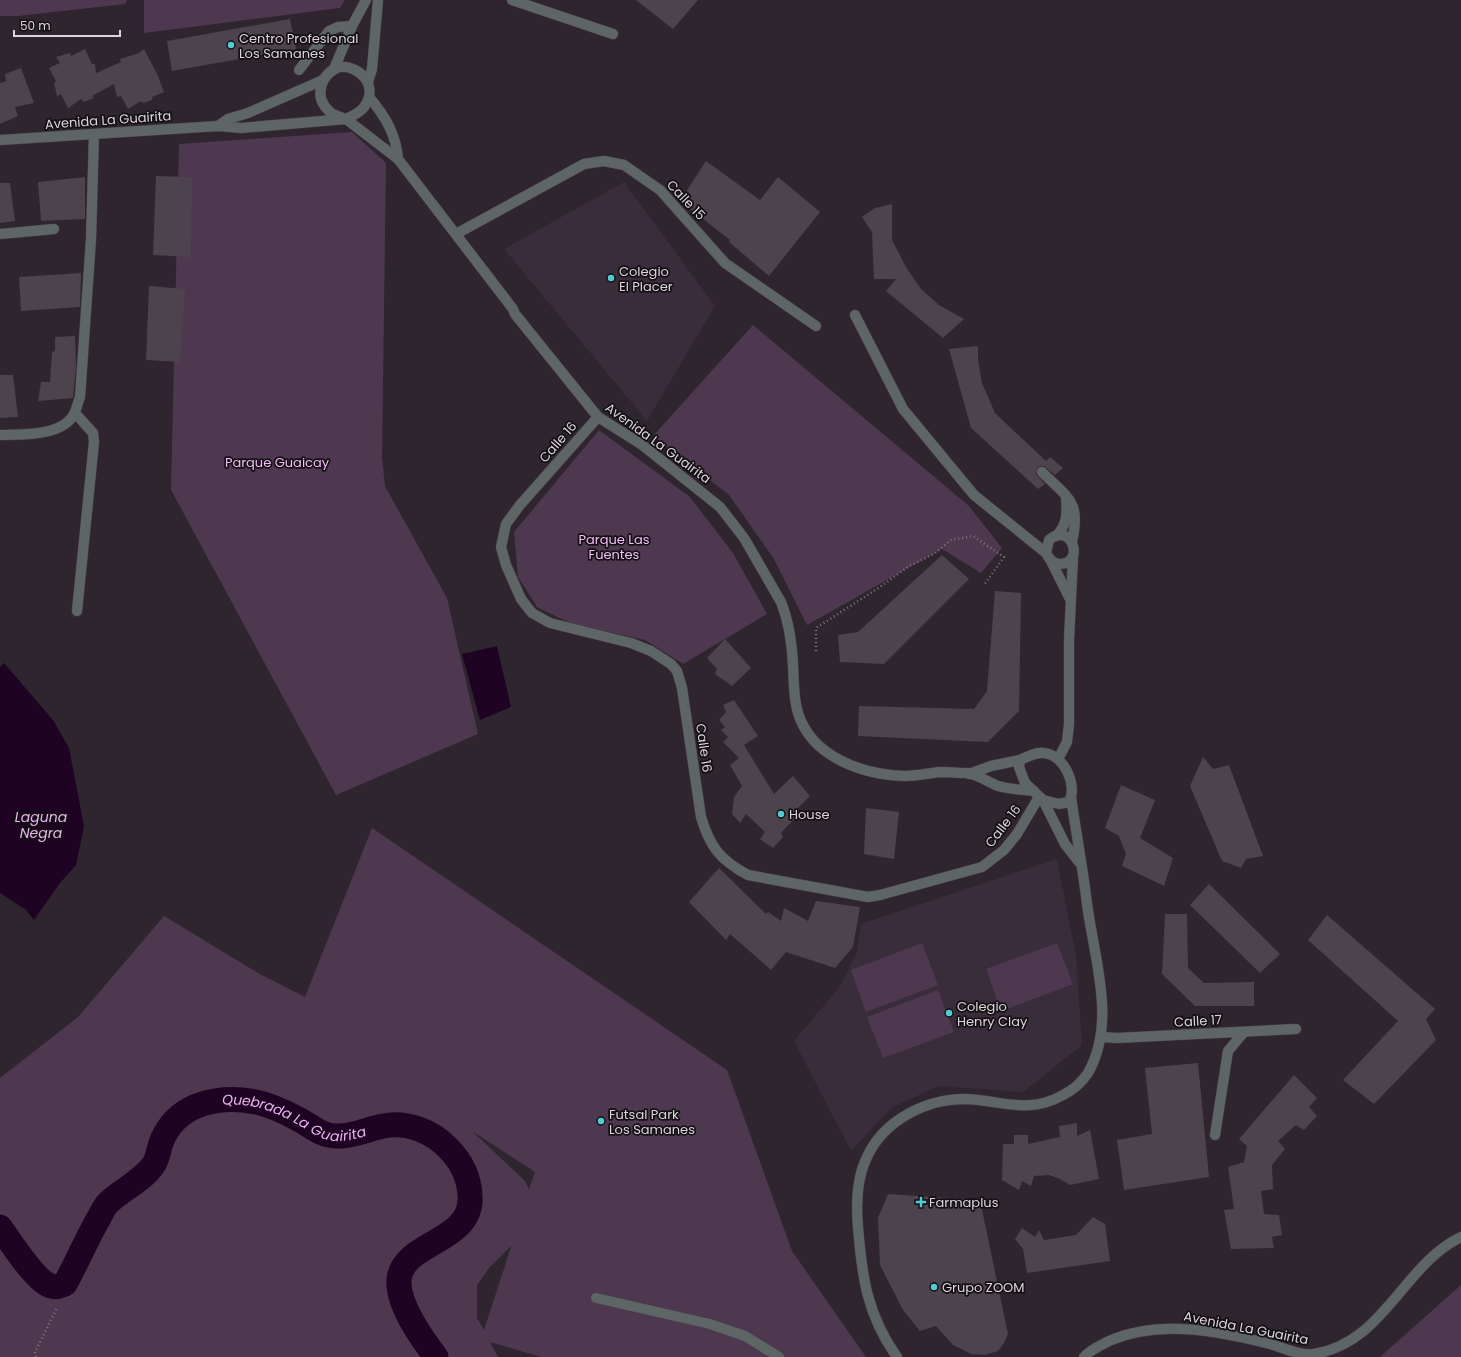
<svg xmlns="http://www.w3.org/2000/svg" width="1461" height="1357" viewBox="0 0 1461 1357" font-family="Poppins,sans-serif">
	<rect width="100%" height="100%" fill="#2e252f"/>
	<g fill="#3a2d3b">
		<polygon points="624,182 715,306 647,421 504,249"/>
		<polygon points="1057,859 1076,956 1082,1045 1023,1092 939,1086 892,1107 851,1151 794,1041 841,985 857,951 861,924"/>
	</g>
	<g fill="#4d3850" fill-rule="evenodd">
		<polygon points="0,0 127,0 125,4 18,16 0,16"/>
		<polygon points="144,0 345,0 340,8 144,33"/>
		<polygon points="352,132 386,163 382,457 385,486 447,598 478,734 336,795 171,490 179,144"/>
		<polygon points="753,325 969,506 1002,548 981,573 942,549 807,625 774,559 729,495 653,436"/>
		<polygon points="599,430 690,497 733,553 767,614 683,664 645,640 570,623 537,607 518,577 514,532"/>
		<path d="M372 828 727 1070 792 1251 866 1357H541L490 1342 498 1357H0V1078L78 1017 164 916 258 973 305 997ZM472 1131 535 1172 529 1189 525 1181ZM510 1247H511L484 1330 477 1318V1285L489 1268Z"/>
		<polygon points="922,943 938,985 866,1012 851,970"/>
		<polygon points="1057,943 1073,984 1001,1011 986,969"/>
		<polygon points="938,990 954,1032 883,1058 867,1017"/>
		<polygon points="1461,1285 1461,1357 1380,1357"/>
	</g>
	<g fill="#1f0323">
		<polygon points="497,646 511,707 480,720 462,654"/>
		<polygon points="4,663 53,720 69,748 84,826 76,865 60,883 34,920 26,910 0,893 0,667"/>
	</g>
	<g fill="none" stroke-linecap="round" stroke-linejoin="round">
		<path stroke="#1f0323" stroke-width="25" id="s1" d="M0 1227C10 1241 35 1281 51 1286 56 1288 60 1286 65 1284 76 1264 85 1243 96 1223 100 1217 103 1208 108 1203 122 1189 143 1181 154 1164 159 1156 159 1144 164 1136 181 1102 221 1095 256 1102 270 1105 285 1112 298 1119 312 1126 322 1137 339 1136 354 1136 368 1129 383 1126 406 1121 432 1131 448 1148 461 1161 469 1177 470 1195 474 1243 402 1241 399 1280 397 1303 422 1339 436 1357"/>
	</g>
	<g fill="#4c434d">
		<polygon points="636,0 698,0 673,29"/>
		<polygon points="290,19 296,49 172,71 167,41"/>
		<polygon points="85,49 92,64 95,64 96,73 121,62 120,59 139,53 144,49 158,76 164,92 152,97 152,100 143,103 141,101 128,109 121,96 117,97 114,84 92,96 94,98 84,102 81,99 68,108 61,94 57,96 54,83 56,81 49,68 60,63 56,57 70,53 71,56"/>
		<polygon points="21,68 34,103 15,107 18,116 0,124 0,83 6,81 5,74"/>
		<polygon points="706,161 760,200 778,177 820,212 769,276 729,242 730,240 680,201"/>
		<polygon points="156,176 192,177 191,257 153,255"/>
		<polygon points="85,177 85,219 41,221 38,182"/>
		<polygon points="0,183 10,183 15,221 0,223"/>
		<polygon points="892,204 892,240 906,267 921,289 939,305 964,319 943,338 886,291 896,279 874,279 872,232 862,217 875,208"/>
		<polygon points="81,273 80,307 21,311 19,277"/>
		<polygon points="149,286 185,289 180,362 146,360"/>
		<polygon points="75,336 76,366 73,398 38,401 41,382 50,382 52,352 55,351 55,337"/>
		<polygon points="978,346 978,360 982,383 995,413 1046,461 1050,457 1063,468 1055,475 1044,466 1038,467 1036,474 1045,484 1038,489 971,428 949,349"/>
		<polygon points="0,375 13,375 18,417 0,418"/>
		<polygon points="942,555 969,579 884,664 840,662 838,635 858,632"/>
		<polygon points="995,591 1021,593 1019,711 988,742 858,736 859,706 974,709 987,691"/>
		<polygon points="725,639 751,668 732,686 715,674 717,669 707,658"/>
		<polygon points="734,700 758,736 744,745 774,794 793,776 810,796 794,812 798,815 781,833 783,837 773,848 760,839 765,832 746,814 740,823 732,814 734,797 742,786 730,765 739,758 723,742 728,737 721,730 725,727 719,720 726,712 723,705"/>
		<polygon points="1203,757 1213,769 1229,765 1263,856 1246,859 1241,868 1222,861 1190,786"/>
		<polygon points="1121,785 1155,800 1140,838 1173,858 1164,886 1122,866 1126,854 1119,836 1105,828"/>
		<polygon points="866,808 899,812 894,859 864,854"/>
		<polygon points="719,868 766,914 768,912 781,921 784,908 808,921 816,901 860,907 853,947 835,968 786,952 771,970 730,934 726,940 689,902"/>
		<polygon points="1209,884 1280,954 1260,973 1190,905"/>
		<polygon points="1165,914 1187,914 1188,968 1204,983 1254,982 1254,1006 1195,1006 1162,974"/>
		<polygon points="1327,915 1435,1009 1426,1019 1436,1040 1374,1104 1343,1080 1398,1021 1308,940"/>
		<polygon points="1198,1063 1209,1177 1124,1190 1117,1140 1152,1134 1145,1068"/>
		<polygon points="1294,1075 1317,1098 1309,1107 1317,1116 1304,1130 1296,1125 1278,1141 1285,1149 1272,1165 1273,1189 1261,1191 1264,1214 1279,1215 1282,1235 1272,1237 1274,1248 1231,1249 1224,1210 1234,1209 1228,1167 1244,1162 1247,1146 1239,1139"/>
		<polygon points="1077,1123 1077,1136 1090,1130 1099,1179 1070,1185 1060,1179 1049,1175 1034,1176 1031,1186 1022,1181 1019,1190 1002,1180 1003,1144 1014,1144 1014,1135 1028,1135 1028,1144 1060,1137 1059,1126"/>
		<polygon points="888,1194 980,1200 1008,1334 1004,1343 998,1351 985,1355 971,1354 953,1345 936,1326 920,1331 903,1310 880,1265 878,1218"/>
		<polygon points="1093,1217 1105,1224 1110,1261 1027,1273 1023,1249 1015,1239 1022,1228 1035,1237 1039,1230 1044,1240 1076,1235"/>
	</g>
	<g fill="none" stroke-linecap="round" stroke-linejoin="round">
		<defs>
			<g id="minor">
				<polyline points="512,0 613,34"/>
				<path d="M339 67C361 65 379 87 364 107 360 113 352 116 346 119 340 117 333 115 329 111 313 96 321 74 339 67Z"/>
				<polyline points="334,69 352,26 366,0"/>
				<polyline points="299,70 329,31 338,27 352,26"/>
				<polyline points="368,82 372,69 378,0"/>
				<path d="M369 97C385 116 396 134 398 159"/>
				<polyline points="218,126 228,119 248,113 323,80"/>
				<path d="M0 140 218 126 241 128 346 119 398 159 513 309 515 314 598 417 641 444 720 507 744 538 781 602C789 622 792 643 793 665 794 680 793 697 798 713 812 758 864 775 906 776 917 776 929 773 940 772 948 772 958 773 967 773 977 774 988 782 998 786 1009 789 1022 790 1034 791"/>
				<polyline points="0,234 54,229"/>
				<polyline points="456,234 584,164 604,161 624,165 660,190 725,263 816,326"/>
				<path d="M855 315 903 409 974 495 1046 553C1049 559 1053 564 1060 564 1086 563 1071 521 1049 540L1046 553"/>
				<polyline points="75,413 93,433 94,442 77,611"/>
				<path d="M598 417 520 505 506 524 501 547 506 565 521 599 532 613 550 623 631 643 651 651 671 664 677 671 682 688 701 817C710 847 720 860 748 875L868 897 880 895 982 867 1004 850 1017 834 1039 797"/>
				<path d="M0 435C23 434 64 437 75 412 77 407 78 402 80 397L91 239 94 134"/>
				<path d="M1042 472C1069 499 1081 501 1072 542"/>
				<path d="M1056 536C1068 525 1067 512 1066 497"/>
				<polyline points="1051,561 1070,599"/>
				<polyline points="1058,759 1067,742 1069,724 1069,640 1073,556"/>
				<polyline points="969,774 991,766 1020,760"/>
				<path d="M1043 800 1059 804 1069 802C1078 785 1064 755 1044 753 1036 752 1028 756 1020 760L1019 767 1025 783 1043 800 1065 844 1079 862"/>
				<polyline points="1101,1037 1117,1038 1296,1029"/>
				<polyline points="1215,1135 1228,1051 1244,1032"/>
				<polyline points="596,1298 710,1324 745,1336 779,1357"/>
				<path d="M897 1357C867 1315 862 1277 858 1227 856 1204 857 1177 867 1157 884 1120 926 1099 965 1099 1001 1100 1028 1115 1063 1095 1073 1090 1082 1082 1088 1073 1117 1022 1094 958 1087 904 1083 869 1076 833 1071 797"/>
				<path d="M1084 1357C1090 1350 1101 1345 1109 1341 1160 1319 1218 1331 1270 1344 1284 1348 1300 1356 1314 1354 1384 1343 1403 1265 1461 1237"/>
			</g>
		</defs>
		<use href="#minor" stroke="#4a414b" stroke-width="11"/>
		<g stroke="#7c757d" stroke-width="2.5" stroke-dasharray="1 3" stroke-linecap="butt">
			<polyline points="816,651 816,628 880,587 909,566 934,554 951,540 973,536 1004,557 984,585"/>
			<polyline points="36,1357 35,1352 57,1308"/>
		</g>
		<use href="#minor" stroke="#5e6565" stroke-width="10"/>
	</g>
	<g fill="#51ccd1" stroke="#141014" stroke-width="1.5">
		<circle cx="231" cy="45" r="4"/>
		<circle cx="611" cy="278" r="4"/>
		<circle cx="781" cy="814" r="4"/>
		<circle cx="949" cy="1013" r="4"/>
		<circle cx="601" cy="1121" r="4"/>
		<path d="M919 1196h4v4h4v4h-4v4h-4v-4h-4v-4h4z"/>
		<circle cx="934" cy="1287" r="4"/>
	</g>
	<g text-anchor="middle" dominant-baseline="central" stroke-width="3.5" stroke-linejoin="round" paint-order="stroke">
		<g font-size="13" fill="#dbd6dc" stroke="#141014" text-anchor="start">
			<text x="239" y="38">Centro Profesional<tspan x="239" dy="15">Los Samanes</tspan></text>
			<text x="619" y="271">Colegio<tspan x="619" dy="15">El Placer</tspan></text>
			<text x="789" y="814">House</text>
			<text x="957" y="1006">Colegio<tspan x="957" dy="15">Henry Clay</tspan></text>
			<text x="609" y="1114">Futsal Park<tspan x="609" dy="15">Los Samanes</tspan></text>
			<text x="929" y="1202">Farmaplus</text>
			<text x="942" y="1287">Grupo ZOOM</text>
		</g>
		<g font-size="13" fill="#dbd6dc" stroke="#141014">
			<text transform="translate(108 120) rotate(-4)">Avenida La Guairita</text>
			<text transform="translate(686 200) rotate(47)">Calle 15</text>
			<text transform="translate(558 442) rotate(-49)">Calle 16</text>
			<text transform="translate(658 443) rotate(36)">Avenida La Guairita</text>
			<text transform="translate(704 748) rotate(82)">Calle 16</text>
			<text transform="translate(1003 826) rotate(-53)">Calle 16</text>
			<text transform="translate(1198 1021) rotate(-3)">Calle 17</text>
			<text transform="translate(1246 1328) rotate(11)">Avenida La Guairita</text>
		</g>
		<g font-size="13" fill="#f4bdfb" stroke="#141014">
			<text x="277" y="462">Parque Guaicay</text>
			<text x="614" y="539">Parque Las<tspan x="614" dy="15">Fuentes</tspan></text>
		</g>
		<g font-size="14" font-style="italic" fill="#eab4f1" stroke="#141014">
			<text x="41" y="817">Laguna<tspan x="41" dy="16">Negra</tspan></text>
			<text stroke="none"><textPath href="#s1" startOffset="423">Quebrada La Guairita</textPath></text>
		</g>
	</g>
	<path d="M14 30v6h106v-6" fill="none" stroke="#dbd6dc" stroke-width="2"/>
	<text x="20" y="30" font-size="12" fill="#dbd6dc" stroke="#141014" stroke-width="3" paint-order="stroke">50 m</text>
</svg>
